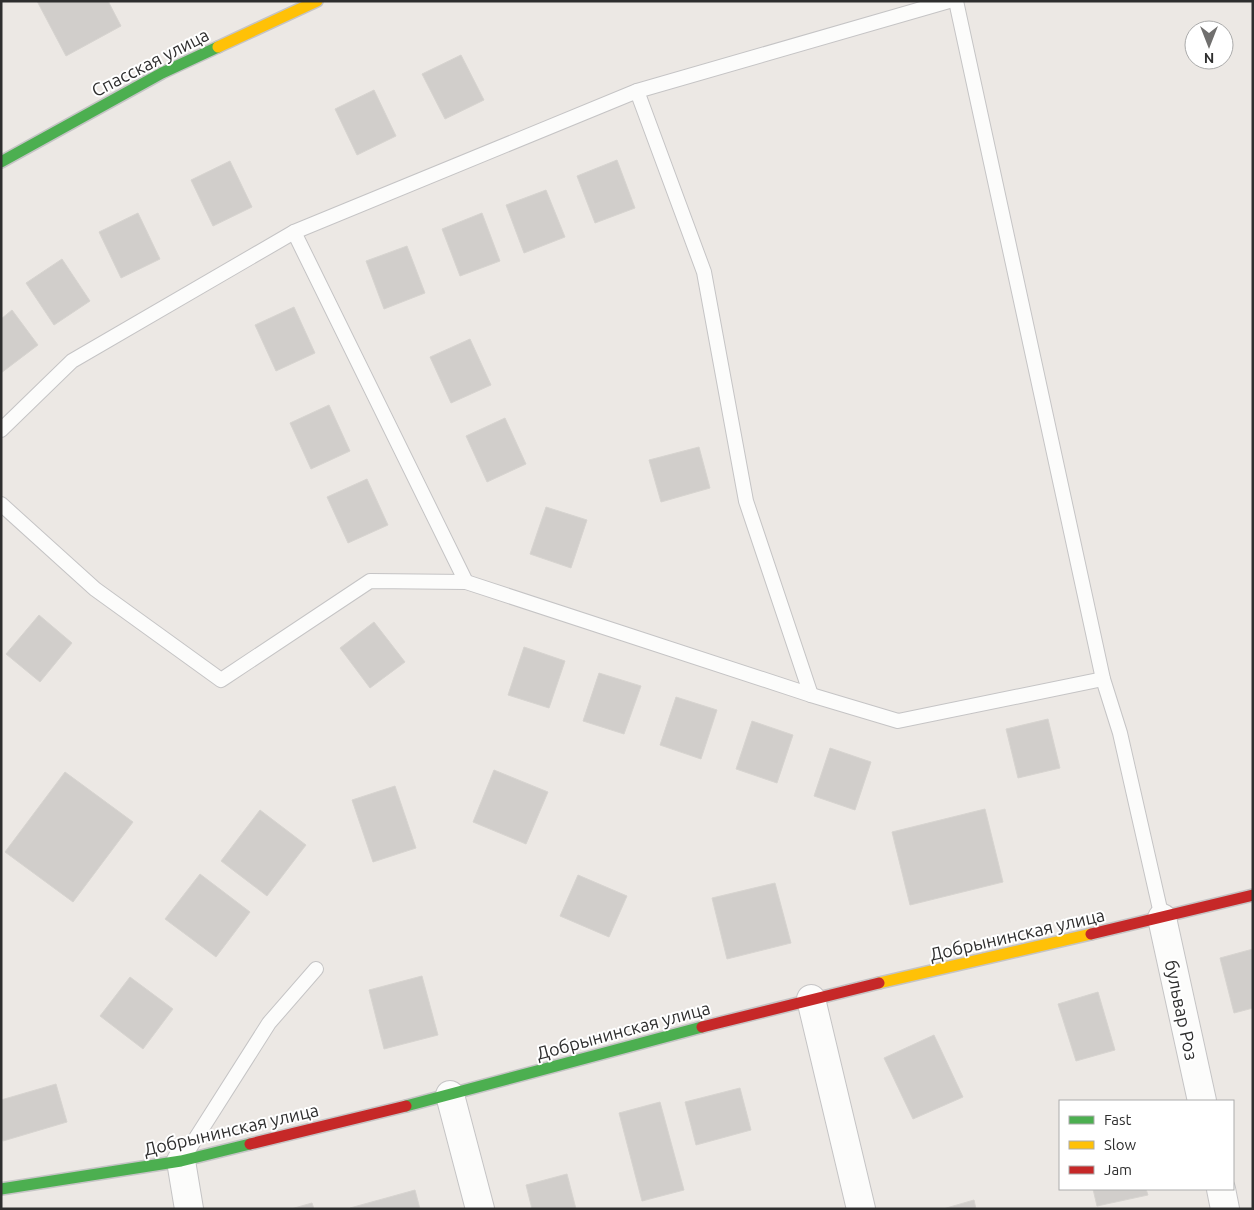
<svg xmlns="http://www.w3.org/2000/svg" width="1254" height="1210" viewBox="0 0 1254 1210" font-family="Ubuntu,sans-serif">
	<rect width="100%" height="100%" fill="#ece8e4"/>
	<g fill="#d1cecb" stroke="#d7d4d0">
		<polygon points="37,1 108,1 121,26 66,56"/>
		<polygon points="461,55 484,100 445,119 422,74"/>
		<polygon points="374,90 396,136 357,155 335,109"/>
		<polygon points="617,160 635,208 595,223 577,176"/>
		<polygon points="230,161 252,207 213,226 191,180"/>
		<polygon points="546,190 565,237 524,253 506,205"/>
		<polygon points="138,213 160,259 121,278 99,232"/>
		<polygon points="482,213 500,261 460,276 442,229"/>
		<polygon points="407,246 425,293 384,309 366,261"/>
		<polygon points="62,259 90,301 54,325 26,283"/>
		<polygon points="294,307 315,353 276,371 255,325"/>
		<polygon points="12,310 38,345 1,373 1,319"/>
		<polygon points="470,339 491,385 451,403 430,357"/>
		<polygon points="329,405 350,451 311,469 290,423"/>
		<polygon points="505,418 526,464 487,482 466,436"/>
		<polygon points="699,447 710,488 661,502 649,460"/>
		<polygon points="367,479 388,525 348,543 327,497"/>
		<polygon points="546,507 587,520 571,568 530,554"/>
		<polygon points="39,615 72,643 40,682 6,654"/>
		<polygon points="374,622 405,662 370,688 340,648"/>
		<polygon points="524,647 565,661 549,708 508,695"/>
		<polygon points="599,673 641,686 624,734 583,721"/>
		<polygon points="676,697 717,710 701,759 660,745"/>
		<polygon points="1048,719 1060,768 1018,778 1006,729"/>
		<polygon points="752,721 793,735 777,783 736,769"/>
		<polygon points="830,748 871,762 855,810 814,796"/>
		<polygon points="494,770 548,792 526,844 473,822"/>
		<polygon points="65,772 133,822 73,902 5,852"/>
		<polygon points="395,786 416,848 373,862 352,800"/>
		<polygon points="985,809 1003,882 910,905 892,832"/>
		<polygon points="260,810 306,845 267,896 221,861"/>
		<polygon points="200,874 250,912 216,957 165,919"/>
		<polygon points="578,875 627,896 609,937 560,916"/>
		<polygon points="775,883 791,943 727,959 712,898"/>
		<polygon points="1253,949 1253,1008 1234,1013 1220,958"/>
		<polygon points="422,976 438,1035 384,1049 369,990"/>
		<polygon points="130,977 173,1009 143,1049 100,1016"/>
		<polygon points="1098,992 1115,1050 1076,1061 1058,1004"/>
		<polygon points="934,1035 963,1097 913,1119 884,1058"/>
		<polygon points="56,1084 67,1122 3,1141 1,1136 1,1100"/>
		<polygon points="740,1088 751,1130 696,1145 685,1102"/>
		<polygon points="660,1102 684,1190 642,1201 619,1113"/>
		<polygon points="567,1174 576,1209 532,1209 526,1185"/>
		<polygon points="1093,1189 1146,1189 1148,1195 1097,1206"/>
		<polygon points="415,1190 420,1209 350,1209 350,1208"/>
		<polygon points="974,1200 976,1209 943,1209"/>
		<polygon points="312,1203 314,1209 291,1209"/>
	</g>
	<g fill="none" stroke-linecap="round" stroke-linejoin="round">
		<defs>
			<g id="lane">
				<polyline points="956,1 1103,679 1120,733 1162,918"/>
				<polyline points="637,91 949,1"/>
				<polyline points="294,232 466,582"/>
				<polyline points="1,430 72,361 294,232 637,91 704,272 746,501 811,695"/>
				<polyline points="1,504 95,589 221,680 370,581 466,582 811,695 898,721 1103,679"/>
				<polyline points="182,1160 269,1023 316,969"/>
			</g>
			<g id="street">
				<polyline points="1162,918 1202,1101"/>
				<polyline points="811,999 861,1209"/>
				<polyline points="450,1095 480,1209"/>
				<polyline points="181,1161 189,1209"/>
				<polyline points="1221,1189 1225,1209"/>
			</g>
			<g id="fast">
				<polyline points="1,162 162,73 218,47"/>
				<polyline points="406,1106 702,1027"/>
				<polyline points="1,1189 181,1161 250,1144"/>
			</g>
			<g id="slow">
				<polyline points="218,47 317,1"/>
				<polyline points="879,983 1091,934"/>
			</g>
			<g id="jam">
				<polyline points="1091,934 1253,895"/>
				<polyline points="702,1027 879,983"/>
				<polyline points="250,1144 406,1106"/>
			</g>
		</defs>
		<use href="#lane" stroke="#c5c4c5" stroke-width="16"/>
		<use href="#street" stroke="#c5c4c5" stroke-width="30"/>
		<use href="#fast" stroke="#c5c4c5" stroke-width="14"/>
		<use href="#slow" stroke="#c5c4c5" stroke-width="14"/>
		<use href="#jam" stroke="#c5c4c5" stroke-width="14"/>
		<use href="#lane" stroke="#fcfcfb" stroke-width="14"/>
		<use href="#street" stroke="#fcfcfb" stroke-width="28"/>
		<use href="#fast" stroke="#4caf50" stroke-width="11"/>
		<use href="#slow" stroke="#ffc107" stroke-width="11"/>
		<use href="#jam" stroke="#c62828" stroke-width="11"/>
	</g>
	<g text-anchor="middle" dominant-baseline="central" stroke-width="4" stroke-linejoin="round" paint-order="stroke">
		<g font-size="18" fill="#2e2e2e" stroke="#fff">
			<text transform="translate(150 62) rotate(-27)">Спасская улица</text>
			<text transform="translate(1017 934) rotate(-13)">Добрынинская улица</text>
			<text transform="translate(1182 1010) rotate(78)">бульвар Роз</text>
			<text transform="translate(623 1030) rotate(-15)">Добрынинская улица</text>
			<text transform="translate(231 1129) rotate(-13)">Добрынинская улица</text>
		</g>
	</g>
	<rect width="1254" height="1210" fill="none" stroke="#2e2e2e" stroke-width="5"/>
	<rect x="1059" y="1100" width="175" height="90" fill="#ffffff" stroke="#ababab"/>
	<rect x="1069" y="1116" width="25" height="8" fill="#4caf50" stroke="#ababab"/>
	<text x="1104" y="1125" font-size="15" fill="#2e2e2e">Fast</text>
	<rect x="1069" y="1141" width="25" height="8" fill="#ffc107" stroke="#ababab"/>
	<text x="1104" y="1150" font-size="15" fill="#2e2e2e">Slow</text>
	<rect x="1069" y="1166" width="25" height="8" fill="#c62828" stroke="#ababab"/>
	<text x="1104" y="1175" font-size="15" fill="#2e2e2e">Jam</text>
	<g transform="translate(1209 45) rotate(180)"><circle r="24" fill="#ffffff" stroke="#ababab"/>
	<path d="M0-4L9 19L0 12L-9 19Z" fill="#706f6e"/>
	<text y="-8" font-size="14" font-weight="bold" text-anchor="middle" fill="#2e2e2e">N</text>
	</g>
</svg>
